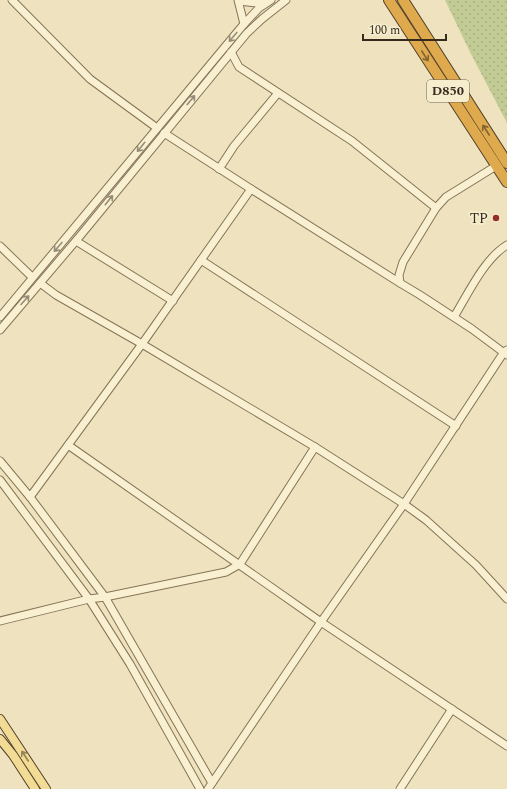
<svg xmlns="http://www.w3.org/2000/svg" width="507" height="789" viewBox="0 0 507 789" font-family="Spectral,serif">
	<defs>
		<pattern id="park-dots" width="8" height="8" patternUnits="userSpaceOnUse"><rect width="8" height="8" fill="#c1cb93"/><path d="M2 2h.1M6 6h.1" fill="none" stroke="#a6ae7e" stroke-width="1.8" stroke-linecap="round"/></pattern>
	</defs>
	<rect width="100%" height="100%" fill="#eee3be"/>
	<polygon fill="url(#park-dots)" points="445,0 507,0 507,123 470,52"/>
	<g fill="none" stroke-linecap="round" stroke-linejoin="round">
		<defs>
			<g id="minor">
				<polyline points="12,0 90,79 157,128"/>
				<polyline points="238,0 244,24"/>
				<polyline points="239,1 257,3 267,2"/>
				<polyline points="231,52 239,67 352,141 436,208"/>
				<polyline points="164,133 251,189"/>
				<polyline points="496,166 446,197 436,208 403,262 399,275 400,283 420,295 472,329 507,355"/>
				<polyline points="219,169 234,146 278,93"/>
				<polyline points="76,241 173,301"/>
				<polyline points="0,246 32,277"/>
				<polyline points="201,260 456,426"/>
				<polyline points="40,283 56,295 142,344 315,447 404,504 426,520 476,565 507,599"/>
				<polyline points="0,317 244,24 259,8 271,0"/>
				<path d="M454 317C468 294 484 259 507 245"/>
				<polyline points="0,330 80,236 247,33 262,19 286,0"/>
				<polyline points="68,445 321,622 507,746"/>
				<polyline points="0,461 30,497 105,597 212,783"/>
				<polyline points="0,480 89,599 130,664 200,789"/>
				<polyline points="30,497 142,344 251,189 400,283"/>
				<polyline points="0,621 89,599 105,597 226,572 240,564 315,447"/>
				<polyline points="208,789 321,622 404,504 504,352 507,350"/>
				<polyline points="400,789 452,709"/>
			</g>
			<g id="major">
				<polyline points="0,719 46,789"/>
				<polyline points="0,739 13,755 35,789"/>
			</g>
			<g id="highway">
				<polyline points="389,0 507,182"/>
				<polyline points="403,0 507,163"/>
			</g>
		</defs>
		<use href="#minor" stroke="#867457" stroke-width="9"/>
		<use href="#major" stroke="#53412c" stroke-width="10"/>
		<use href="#highway" stroke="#53412c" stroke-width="12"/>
		<use href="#minor" stroke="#f9f0d1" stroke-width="7"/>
		<use href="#major" stroke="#f2dc95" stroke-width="8"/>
		<use href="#highway" stroke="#dfaa4d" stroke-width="10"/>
	</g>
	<defs><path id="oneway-shaft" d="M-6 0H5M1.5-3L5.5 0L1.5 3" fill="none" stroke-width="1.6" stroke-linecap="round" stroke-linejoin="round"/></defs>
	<g stroke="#978d76">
		<use href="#oneway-shaft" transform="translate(233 37) rotate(130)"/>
		<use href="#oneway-shaft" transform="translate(191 100) rotate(-50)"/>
		<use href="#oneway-shaft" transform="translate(141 147) rotate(129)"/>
		<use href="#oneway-shaft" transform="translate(109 200) rotate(-51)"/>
		<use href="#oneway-shaft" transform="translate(58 247) rotate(131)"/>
		<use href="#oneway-shaft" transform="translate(25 300) rotate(-48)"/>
	</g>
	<g stroke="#826432">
		<use href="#oneway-shaft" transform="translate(425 56) rotate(57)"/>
		<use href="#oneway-shaft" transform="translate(486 130) rotate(-123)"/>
	</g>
	<use stroke="#948358" href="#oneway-shaft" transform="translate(25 756) rotate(-123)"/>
	<circle fill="#952e27" stroke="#f5edce" stroke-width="1.5" cx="496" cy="218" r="4"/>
	<g text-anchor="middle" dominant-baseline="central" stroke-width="3.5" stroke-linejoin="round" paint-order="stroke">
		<rect fill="#f5edce" stroke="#6f6451" stroke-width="1" x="427" y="80" width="42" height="22" rx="3"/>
		<g font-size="13" font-weight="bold" fill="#352a1c">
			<text x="448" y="91">D850</text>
		</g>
		<g font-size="14" fill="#352a1c" stroke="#f5edce" text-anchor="end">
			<text x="488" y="218">TP</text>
		</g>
	</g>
	<path d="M363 34v6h83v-6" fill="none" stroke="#352a1c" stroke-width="2"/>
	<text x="369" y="34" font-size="12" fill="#352a1c" stroke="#f5edce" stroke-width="3" paint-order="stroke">100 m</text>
</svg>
